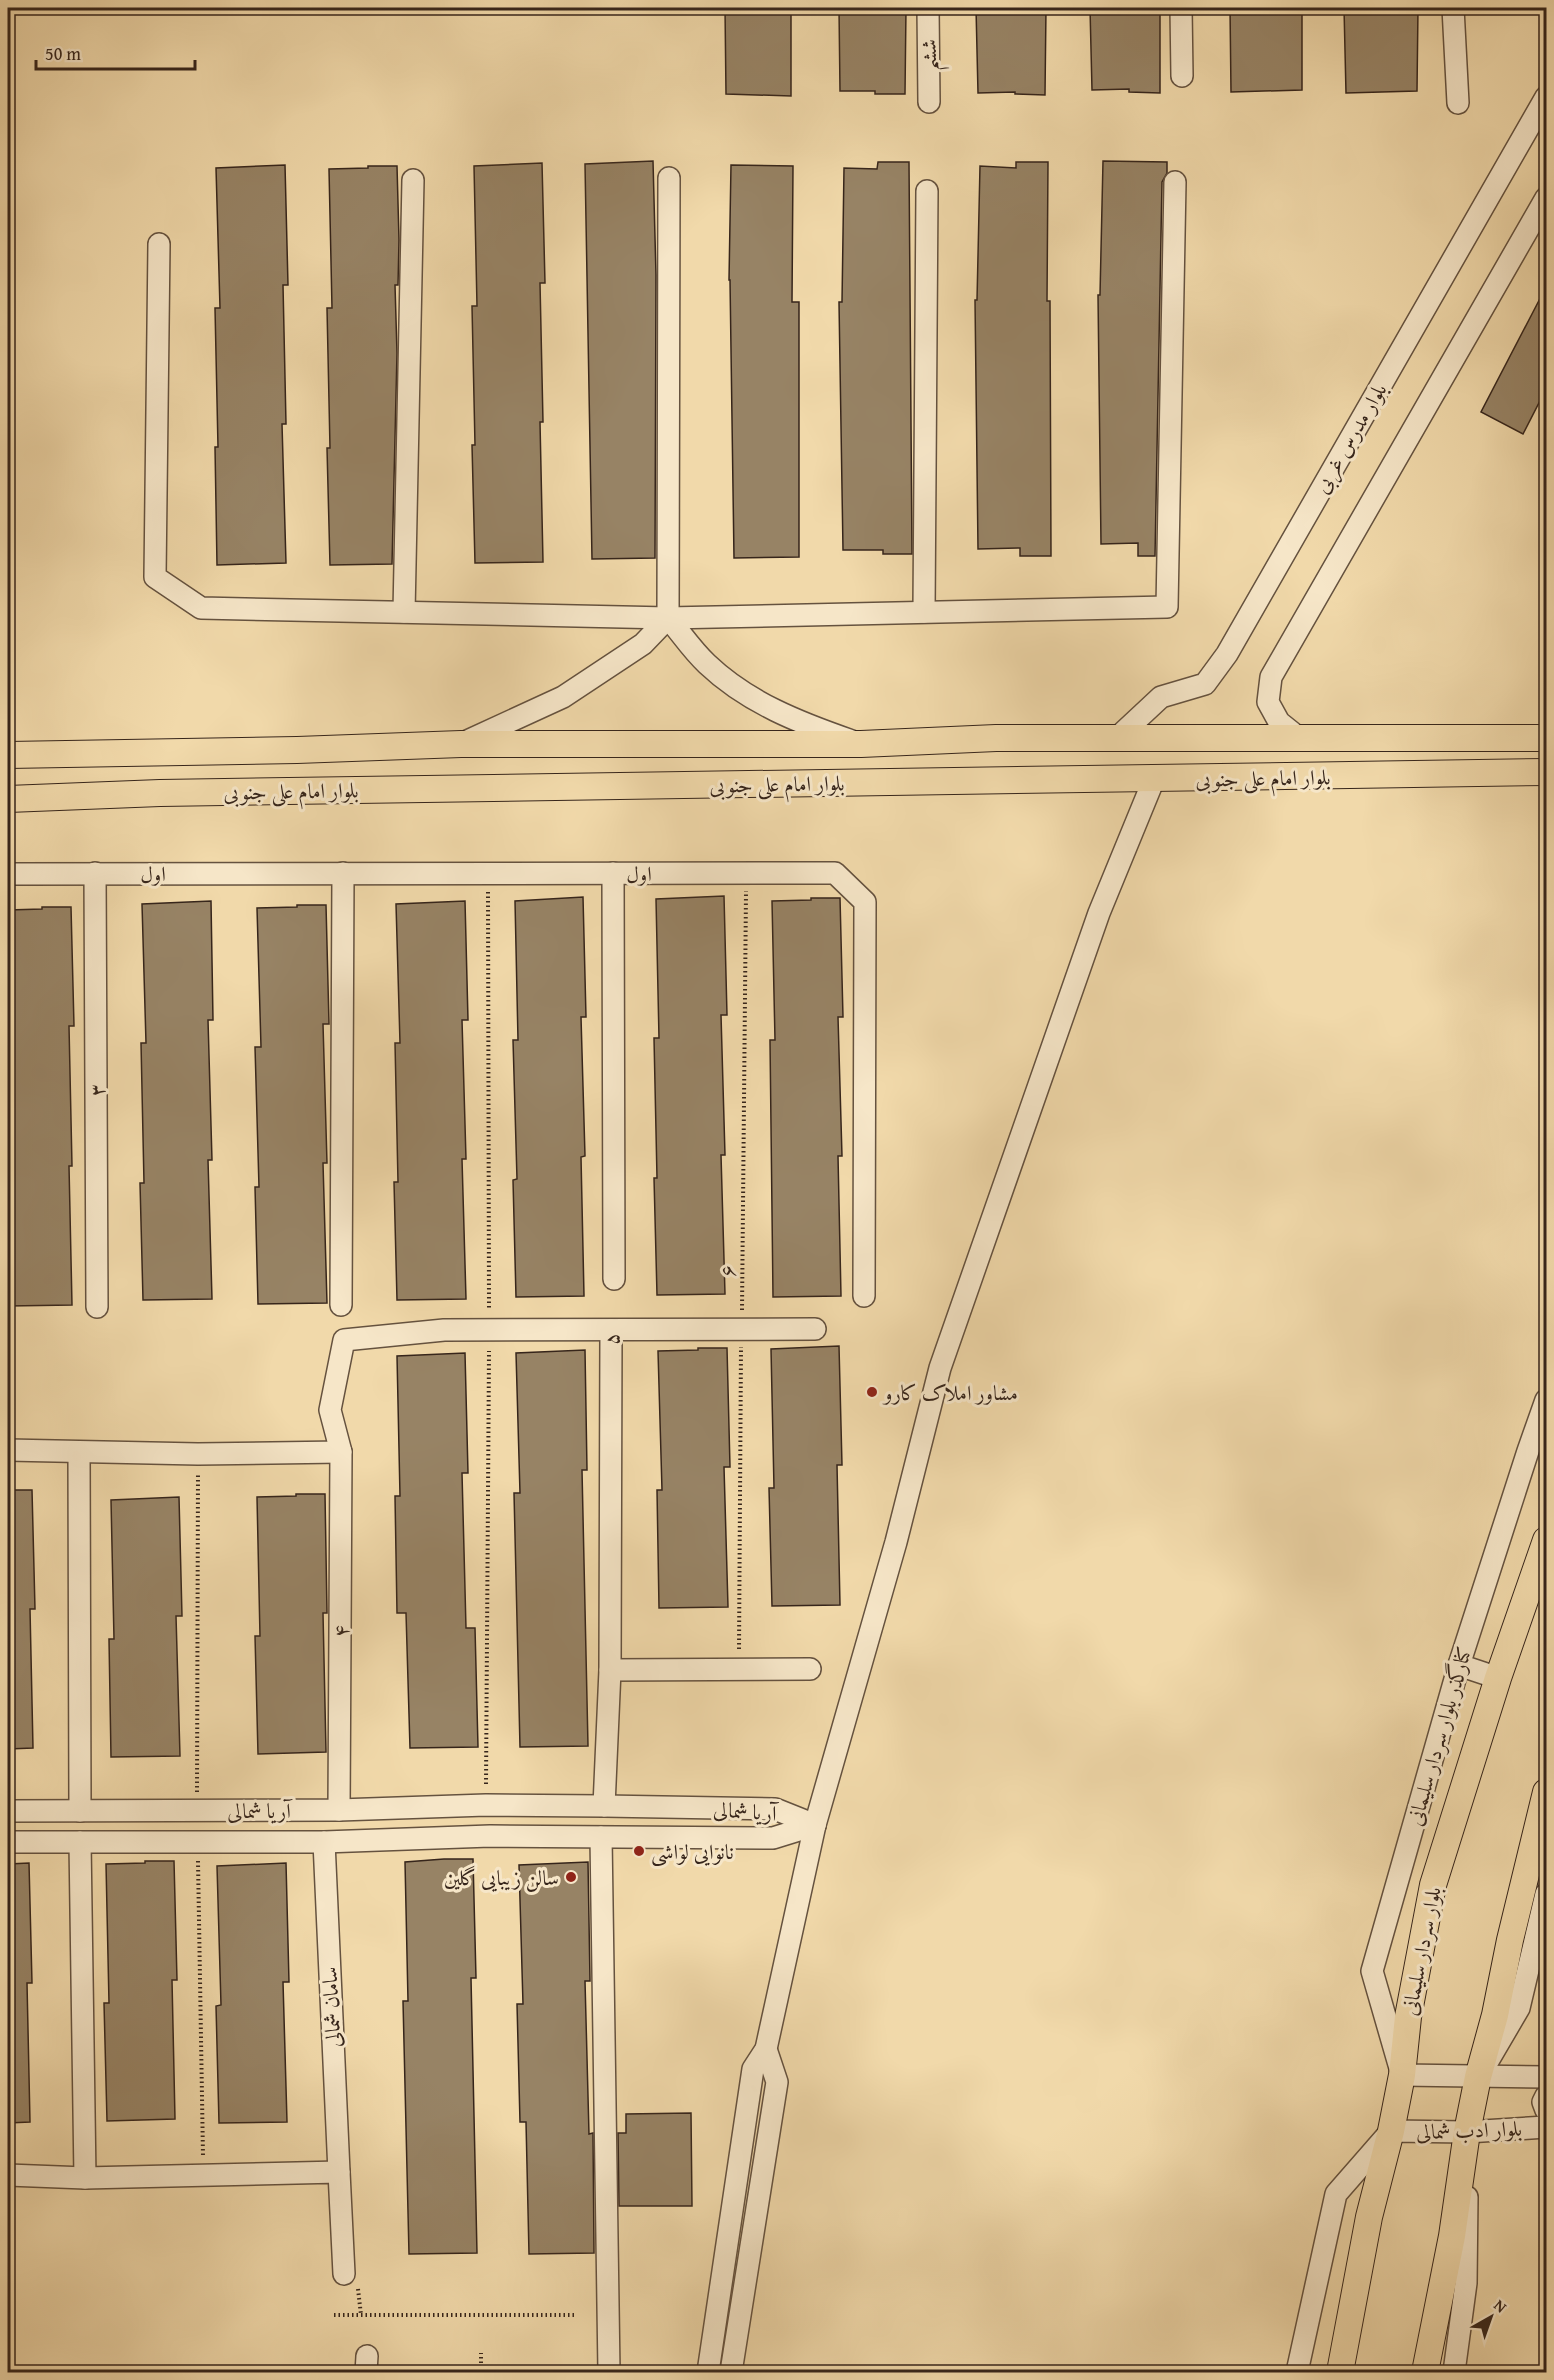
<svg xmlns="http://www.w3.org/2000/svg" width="1554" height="2380" viewBox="0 0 1554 2380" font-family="'Gentium Book Plus',Amiri,serif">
	<rect width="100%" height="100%" fill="#f1d9aa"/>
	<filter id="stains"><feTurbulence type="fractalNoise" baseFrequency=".00333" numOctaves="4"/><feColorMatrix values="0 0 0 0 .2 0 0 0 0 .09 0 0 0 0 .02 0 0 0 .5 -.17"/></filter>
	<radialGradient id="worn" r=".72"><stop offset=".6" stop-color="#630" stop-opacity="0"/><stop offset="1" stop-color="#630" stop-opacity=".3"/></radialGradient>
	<g fill="#978365" stroke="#36251b" stroke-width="1.5">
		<polygon points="725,8 791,8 791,96 726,94"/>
		<polygon points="839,8 906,8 905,94 875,94 875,91 840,91"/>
		<polygon points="976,8 1046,8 1045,95 1015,94 1015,92 978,93"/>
		<polygon points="1090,8 1160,8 1160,93 1129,92 1129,89 1092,90"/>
		<polygon points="1230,8 1302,8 1302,90 1231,92"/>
		<polygon points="1344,8 1418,8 1417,91 1346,93"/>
		<polygon points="653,161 656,275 655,558 592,559 585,164"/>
		<polygon points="1103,161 1167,162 1167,173 1162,182 1155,556 1138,556 1138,543 1101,544 1098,295 1100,295"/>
		<polygon points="878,162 909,162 912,554 883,554 883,550 843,550 839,302 842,302 844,168 877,169"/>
		<polygon points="1016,162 1048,162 1047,301 1050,301 1051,556 1020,556 1020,548 978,549 975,300 977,300 980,166 1016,168"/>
		<polygon points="542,163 545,283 540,283 543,422 540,422 543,562 475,563 472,445 475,445 472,306 477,306 474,166"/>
		<polygon points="285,165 288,285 283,285 286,424 282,424 286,563 217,565 215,447 218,447 215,308 220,308 216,168"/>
		<polygon points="731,165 793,166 792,302 799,302 799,557 734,558 730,280 729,280"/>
		<polygon points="368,166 397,166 399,240 398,285 395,285 397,353 392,564 330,565 327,448 330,448 327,308 332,308 329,169 368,168"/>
		<polygon points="1546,287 1546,389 1523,434 1481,412"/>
		<polygon points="724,896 727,1015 721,1015 725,1155 721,1155 725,1294 657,1295 654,1178 657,1178 654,1038 659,1038 656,899"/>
		<polygon points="583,897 586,1017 581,1017 585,1156 581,1157 584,1296 516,1297 513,1180 517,1179 513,1040 518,1040 515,901"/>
		<polygon points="811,898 840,898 843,1017 838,1017 842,1156 838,1156 841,1296 773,1297 770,1040 775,1040 772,901 811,900"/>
		<polygon points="211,901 213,1020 208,1020 212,1160 208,1160 212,1299 143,1300 140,1183 144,1183 141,1043 146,1043 142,904"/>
		<polygon points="465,901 468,1020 462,1020 466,1159 462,1159 466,1299 397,1300 394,1182 398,1182 395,1043 400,1043 396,904"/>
		<polygon points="297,905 326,905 329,1024 323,1024 327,1163 323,1163 327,1303 258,1304 255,1187 259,1187 255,1047 261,1047 257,908 297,907"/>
		<polygon points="42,907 71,907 74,1026 69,1026 72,1166 69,1166 72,1305 8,1306 8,910 42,909"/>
		<polygon points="839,1346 842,1465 837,1465 840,1605 772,1606 769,1488 774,1488 771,1349"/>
		<polygon points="698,1348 727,1348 730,1467 724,1467 728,1607 659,1608 657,1490 662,1490 658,1351 698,1350"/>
		<polygon points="585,1350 587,1470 582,1470 588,1746 520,1747 514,1493 520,1493 516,1353"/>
		<polygon points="465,1353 468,1473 462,1473 466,1628 475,1628 478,1747 410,1748 406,1613 397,1613 395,1496 400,1496 397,1356"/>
		<polygon points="8,1490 32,1490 35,1609 30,1609 33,1748 8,1749"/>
		<polygon points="296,1494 325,1494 327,1613 323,1613 326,1752 258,1754 255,1636 260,1636 257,1497 296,1496"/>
		<polygon points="179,1497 182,1616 176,1616 180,1756 111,1757 109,1639 114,1639 111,1500"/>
		<polygon points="444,1859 473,1859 476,1978 471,1978 477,2253 409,2254 403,2001 408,2001 405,1862"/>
		<polygon points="145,1861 174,1861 177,1980 172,1980 175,2119 107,2121 104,2003 109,2003 106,1864 145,1863"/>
		<polygon points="588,1862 590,1981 585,1981 589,2134 593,2133 594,2253 529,2254 526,2122 520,2122 517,2004 523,2004 519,1865"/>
		<polygon points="29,1863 32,1983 27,1983 30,2122 8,2123 8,1864"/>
		<polygon points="286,1863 289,1982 283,1982 287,2122 219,2123 216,2006 221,2005 217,1866"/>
		<polygon points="691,2113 692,2206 619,2206 618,2133 626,2133 626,2114"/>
	</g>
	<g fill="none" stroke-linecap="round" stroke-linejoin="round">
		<defs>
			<g id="minor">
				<polyline points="928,8 929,102"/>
				<polyline points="1181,8 1182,76"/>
				<polyline points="1453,8 1458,103"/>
				<path d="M669 178 668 618C681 633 692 650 707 664 748 703 800 723 852 741"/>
				<polyline points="159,244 155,577 201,608 668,618 1167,607 1175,182"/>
				<polyline points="404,612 413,180"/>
				<polyline points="924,612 927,191"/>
				<polyline points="1299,738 1279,722 1268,702 1271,677 1546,198"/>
				<polyline points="1116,739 1161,697 1205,684 1227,654 1546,97"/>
				<polyline points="463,743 563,697 643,644 668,618"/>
				<polyline points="95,873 97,1307"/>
				<polyline points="613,873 614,1279"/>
				<polyline points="8,874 835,873 865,902 864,1296"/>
				<polyline points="341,1305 343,873"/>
				<polyline points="1546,1400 1528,1451 1459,1665 1372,1971 1402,2075 1546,2077"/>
				<polyline points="8,1450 198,1454 341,1452 330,1410 344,1340 444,1330 815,1329"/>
				<polyline points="79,1452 80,1811"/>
				<polyline points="1459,1665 1498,1678"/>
				<polyline points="610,1670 810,1669"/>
				<polyline points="604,1806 610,1670 611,1330"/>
				<polyline points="339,1810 341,1452"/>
				<polyline points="8,1811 339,1810 486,1805 604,1806 775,1809 815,1825"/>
				<polyline points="601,1837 609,2372"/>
				<polyline points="8,1842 324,1842 490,1836 773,1838 815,1825"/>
				<polyline points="80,1842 85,2178"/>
				<polyline points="324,1842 339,2172"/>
				<polyline points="1488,2061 1519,2008 1546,1894"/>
				<polyline points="1546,2096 1543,2102 1546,2110"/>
				<polyline points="8,2175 85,2178 339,2172 344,2274"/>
				<polyline points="366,2372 367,2356"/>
				<polyline points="708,2372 753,2069 766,2049 815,1825 896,1542 940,1368 1099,913 1154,779"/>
				<polyline points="731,2372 777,2082 766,2049"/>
				<polyline points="1297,2372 1336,2194 1391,2131 1467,2132 1546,2127"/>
				<polyline points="1454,2372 1466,2283 1467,2197"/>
			</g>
			<g id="major">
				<polyline points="8,755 297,750 461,744 861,744 996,738 1546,738"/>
				<polyline points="8,799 160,793 1546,772"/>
				<polyline points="1340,2372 1369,2217 1391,2131 1402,2075 1408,2017 1433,1885 1498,1678 1546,1540"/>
				<polyline points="1425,2372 1452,2236 1467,2132 1478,2077 1495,2015 1510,1940 1546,1792"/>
			</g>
		</defs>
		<use href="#minor" stroke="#65523f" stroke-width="24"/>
		<use href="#major" stroke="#36251b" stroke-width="28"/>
		<g stroke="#36251b" stroke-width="4" stroke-dasharray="1.5 3" stroke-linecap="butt">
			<polyline points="488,892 489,1310"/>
			<polyline points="742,1310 746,891"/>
			<polyline points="739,1649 741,1347"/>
			<polyline points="486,1784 489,1351"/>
			<polyline points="197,1792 198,1473"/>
			<polyline points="198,1861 203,2156"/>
			<polyline points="358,2289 361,2315"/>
			<polyline points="334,2315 576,2315"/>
			<polyline points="481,2372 481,2353"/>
		</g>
		<use href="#minor" stroke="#f6e6c8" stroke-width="21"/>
		<use href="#major" stroke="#f1d9aa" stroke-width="26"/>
	</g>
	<g fill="#8f2418" stroke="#f6e6c8" stroke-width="2">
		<circle cx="872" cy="1392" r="6"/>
		<circle cx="639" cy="1851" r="6"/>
		<circle cx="571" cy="1877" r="6"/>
	</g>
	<g text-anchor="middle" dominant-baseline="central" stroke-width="6" stroke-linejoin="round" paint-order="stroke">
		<g font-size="21" fill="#36251b" stroke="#f6e6c8">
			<text transform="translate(928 55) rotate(-90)">ششم</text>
			<text transform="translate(1350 438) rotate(-60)">بلوار مدرس غربی</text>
			<text transform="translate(1263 778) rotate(-1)">بلوار امام علی جنوبی</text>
			<text transform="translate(777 784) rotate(-1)">بلوار امام علی جنوبی</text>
			<text transform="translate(291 791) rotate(-1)">بلوار امام علی جنوبی</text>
			<text x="153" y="873">اول</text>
			<text x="639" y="873">اول</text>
			<text transform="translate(96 1090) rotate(-90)">۳</text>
			<text transform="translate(727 1271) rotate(-89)">۶</text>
			<text transform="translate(611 1339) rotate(-89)">۵</text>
			<text transform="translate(340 1631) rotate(-90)">۴</text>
			<text transform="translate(1439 1736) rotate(-74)">کنارگذر بلوار سردار سلیمانی</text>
			<text x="259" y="1810">آریا شمالی</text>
			<text transform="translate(745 1811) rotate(4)">آریا شمالی</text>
			<text transform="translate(1421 1951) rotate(-79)">بلوار سردار سلیمانی</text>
			<text transform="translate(331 2007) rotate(-93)">سامان شمالی</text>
			<text transform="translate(1469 2130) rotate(-2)">بلوار ادب شمالی</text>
		</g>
		<g font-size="21" fill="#36251b" stroke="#f6e6c8" text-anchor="start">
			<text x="884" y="1392">مشاور املاک کارو</text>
			<text x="651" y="1851">نانوایی لواشی</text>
			<text x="559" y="1877" text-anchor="end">سالن زیبایی گلین</text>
		</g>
	</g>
	<rect width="1554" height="2380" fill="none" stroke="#f1d9aa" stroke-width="30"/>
	<rect x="9" y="9" width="1536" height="2362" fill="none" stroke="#36251b" stroke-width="3"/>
	<rect x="15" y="15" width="1524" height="2350" fill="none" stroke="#36251b" stroke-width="1.5"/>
	<g transform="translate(1491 2317) rotate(40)" stroke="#f6e6c8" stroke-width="4.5" paint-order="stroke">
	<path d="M0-4.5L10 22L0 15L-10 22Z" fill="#36251b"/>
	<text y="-9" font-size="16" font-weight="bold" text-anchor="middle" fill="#36251b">N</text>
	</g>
	<path d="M36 60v9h159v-9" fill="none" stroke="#36251b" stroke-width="3"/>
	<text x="45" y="60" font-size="18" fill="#36251b" stroke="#f6e6c8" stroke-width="4.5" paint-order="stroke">50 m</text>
	<rect width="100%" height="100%" filter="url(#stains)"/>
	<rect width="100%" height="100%" fill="url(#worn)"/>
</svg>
